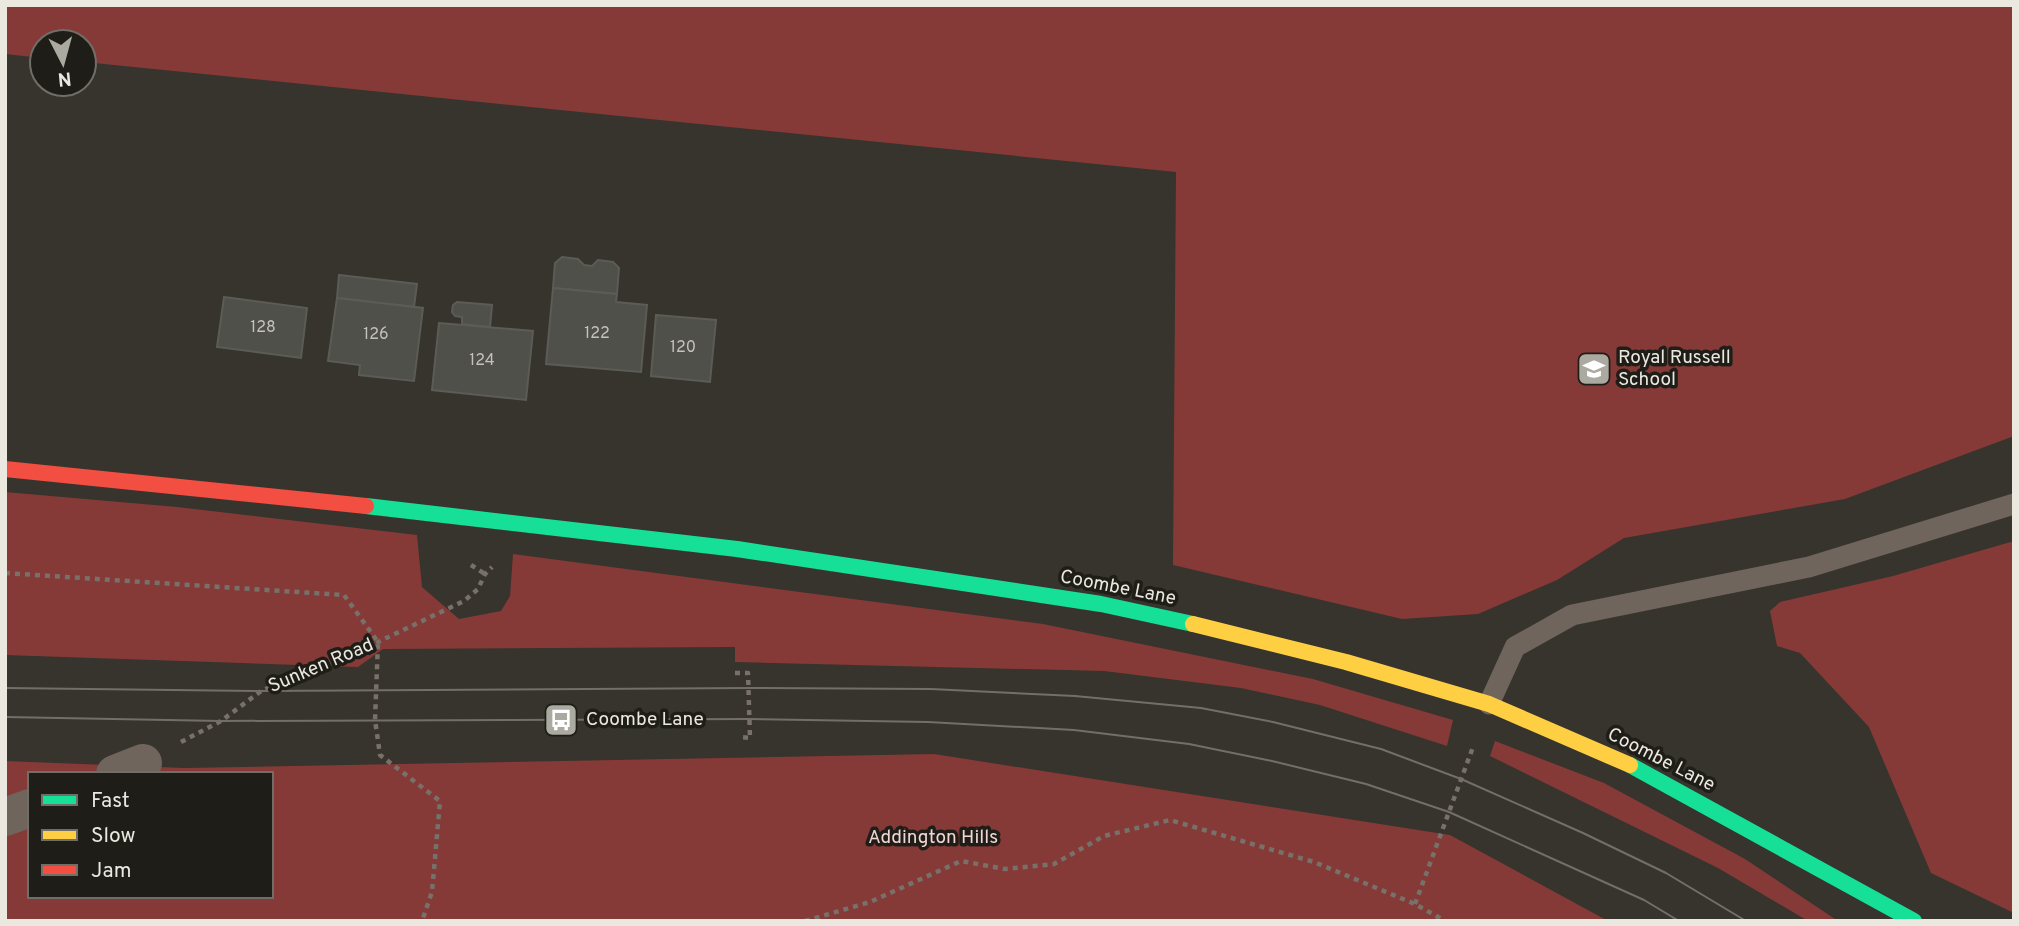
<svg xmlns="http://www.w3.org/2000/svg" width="2019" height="926" viewBox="0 0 2019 926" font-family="Overpass,sans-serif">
	<rect width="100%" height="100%" fill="#36342d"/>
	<g fill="#853a37" fill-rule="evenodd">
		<polygon points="5,5 2014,5 2014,436 1845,499 1624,538 1557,580 1478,614 1402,619 1173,565 1176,172 84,62 84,42 42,42 42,58 5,54"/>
		<polygon points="5,492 177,507 417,535 422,587 459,619 501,611 510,596 513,554 1043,624 1313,679 1453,720 1447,746 1320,705 1241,688 1104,671 735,662 735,647 383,649 358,667 5,655"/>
		<polygon points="2014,541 2014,913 1931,873 1869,727 1800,653 1777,646 1770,611 1780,602 1893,576"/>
		<polygon points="1495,741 1604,783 1745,859 1838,921 1808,921 1718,868 1490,756"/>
		<path d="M934 754 1450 835 1608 921H5V761L184 768ZM30 774H271V896H30Z"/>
	</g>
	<g fill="#50504a" stroke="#5c5c56" stroke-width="2">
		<polygon points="562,257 578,259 584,265 592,266 598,260 613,262 619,268 617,294 553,288 555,263"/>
		<polygon points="339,275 417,284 414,307 337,298"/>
		<polygon points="553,288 617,294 616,302 647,305 641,372 546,364"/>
		<polygon points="224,297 307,308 301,358 217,347"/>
		<polygon points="337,298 423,308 414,381 359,375 360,365 328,361"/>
		<polygon points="457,302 492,305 490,327 462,324 462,317 455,316 452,312 453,305"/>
		<polygon points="656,315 716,320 710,382 651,376"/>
		<polygon points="439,323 533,331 526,400 432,390"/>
	</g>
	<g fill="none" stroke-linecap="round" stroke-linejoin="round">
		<g stroke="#77716a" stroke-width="4.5" stroke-dasharray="5 5" stroke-linecap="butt">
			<polyline points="471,565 485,574"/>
			<polyline points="5,573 344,595 378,642 375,720 380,755 440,801 432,892 422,921"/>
			<polyline points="735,673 748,673 750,738 740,737"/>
			<polyline points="181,742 221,721 261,691 378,642 464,601 478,589 485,574 492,567"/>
			<polyline points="1415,904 1473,747"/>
			<polyline points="805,921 870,902 961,861 1005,869 1054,864 1104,836 1170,820 1314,862 1415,904 1445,921"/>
		</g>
		<polyline stroke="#6f655d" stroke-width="21" points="1489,704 1515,647 1572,615 1809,567 2014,504"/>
		<g stroke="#6f655d" stroke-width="38">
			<polyline points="115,774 143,763"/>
			<polyline points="5,817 30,808"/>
		</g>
		<g stroke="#16e098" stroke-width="16">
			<polyline points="366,506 737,549 1101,604 1193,624"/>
			<polyline points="1630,765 1914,921"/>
		</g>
		<polyline stroke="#ffcf43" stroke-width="16" points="1193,624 1346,662 1489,704 1630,765"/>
		<polyline stroke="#f24e42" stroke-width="16" points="5,469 366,506"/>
		<g stroke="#736f68" stroke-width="2">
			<polyline points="5,688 261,691 749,688 931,689 1075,696 1201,708 1273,722 1381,749 1461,779 1583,833 1666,873 1746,921"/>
			<polyline points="5,717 221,721 750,719 928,722 1074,730 1189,744 1272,761 1366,784 1449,812 1644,900 1679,921"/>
		</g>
	</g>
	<defs>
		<symbol id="school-square" viewBox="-11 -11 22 22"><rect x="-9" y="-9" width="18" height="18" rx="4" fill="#aca9a1" stroke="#1f1d18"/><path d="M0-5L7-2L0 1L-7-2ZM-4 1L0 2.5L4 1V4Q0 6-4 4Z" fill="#fff"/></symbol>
		<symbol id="bus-square" viewBox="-11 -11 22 22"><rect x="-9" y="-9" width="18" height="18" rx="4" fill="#aca9a1" stroke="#1f1d18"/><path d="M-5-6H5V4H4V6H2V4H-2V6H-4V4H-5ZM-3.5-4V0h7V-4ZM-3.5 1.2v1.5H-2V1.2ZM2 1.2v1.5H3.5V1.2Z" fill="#fff"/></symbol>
	</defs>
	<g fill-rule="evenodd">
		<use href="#school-square" x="1575" y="350" width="38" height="38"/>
		<use href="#bus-square" x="542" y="701" width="38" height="38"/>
	</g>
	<g text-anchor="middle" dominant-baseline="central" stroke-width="7" stroke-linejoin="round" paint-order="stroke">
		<g font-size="16" fill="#c4c2ba">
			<text x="263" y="328">128</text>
			<text x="597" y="334">122</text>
			<text x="376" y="335">126</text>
			<text x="683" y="348">120</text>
			<text x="482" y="361">124</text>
		</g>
		<g font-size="19" fill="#ebe8e0" stroke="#1f1d18" text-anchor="start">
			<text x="1618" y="358">Royal Russell<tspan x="1618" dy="22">School</tspan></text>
			<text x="586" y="720">Coombe Lane</text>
		</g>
		<g font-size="19" fill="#ebe8e0" stroke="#1f1d18">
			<text transform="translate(1118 588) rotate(11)">Coombe Lane</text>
			<text transform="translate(321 666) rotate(-23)">Sunken Road</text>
			<text transform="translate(1661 760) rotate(27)">Coombe Lane</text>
		</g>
		<g font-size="19" fill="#f2d6d4" stroke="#1f1d18">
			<text x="933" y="838">Addington Hills</text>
		</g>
	</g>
	<rect width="2019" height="926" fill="none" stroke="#ebe8e0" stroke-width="14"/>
	<rect x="28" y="772" width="245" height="126" fill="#1f1d18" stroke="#716e68" stroke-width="2"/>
	<rect x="42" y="795" width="35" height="10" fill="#16e098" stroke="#716e68" stroke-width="2"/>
	<text x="91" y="807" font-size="21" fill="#ebe8e0">Fast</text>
	<rect x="42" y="830" width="35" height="10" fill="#ffcf43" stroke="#716e68" stroke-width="2"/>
	<text x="91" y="842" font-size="21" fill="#ebe8e0">Slow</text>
	<rect x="42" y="865" width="35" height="10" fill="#f24e42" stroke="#716e68" stroke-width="2"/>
	<text x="91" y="877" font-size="21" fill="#ebe8e0">Jam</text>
	<g transform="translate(63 63) rotate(174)"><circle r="33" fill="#1f1d18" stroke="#716e68" stroke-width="2"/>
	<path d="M0-5L12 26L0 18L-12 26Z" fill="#aca9a1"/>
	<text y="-10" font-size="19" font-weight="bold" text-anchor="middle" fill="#ebe8e0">N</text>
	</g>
</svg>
